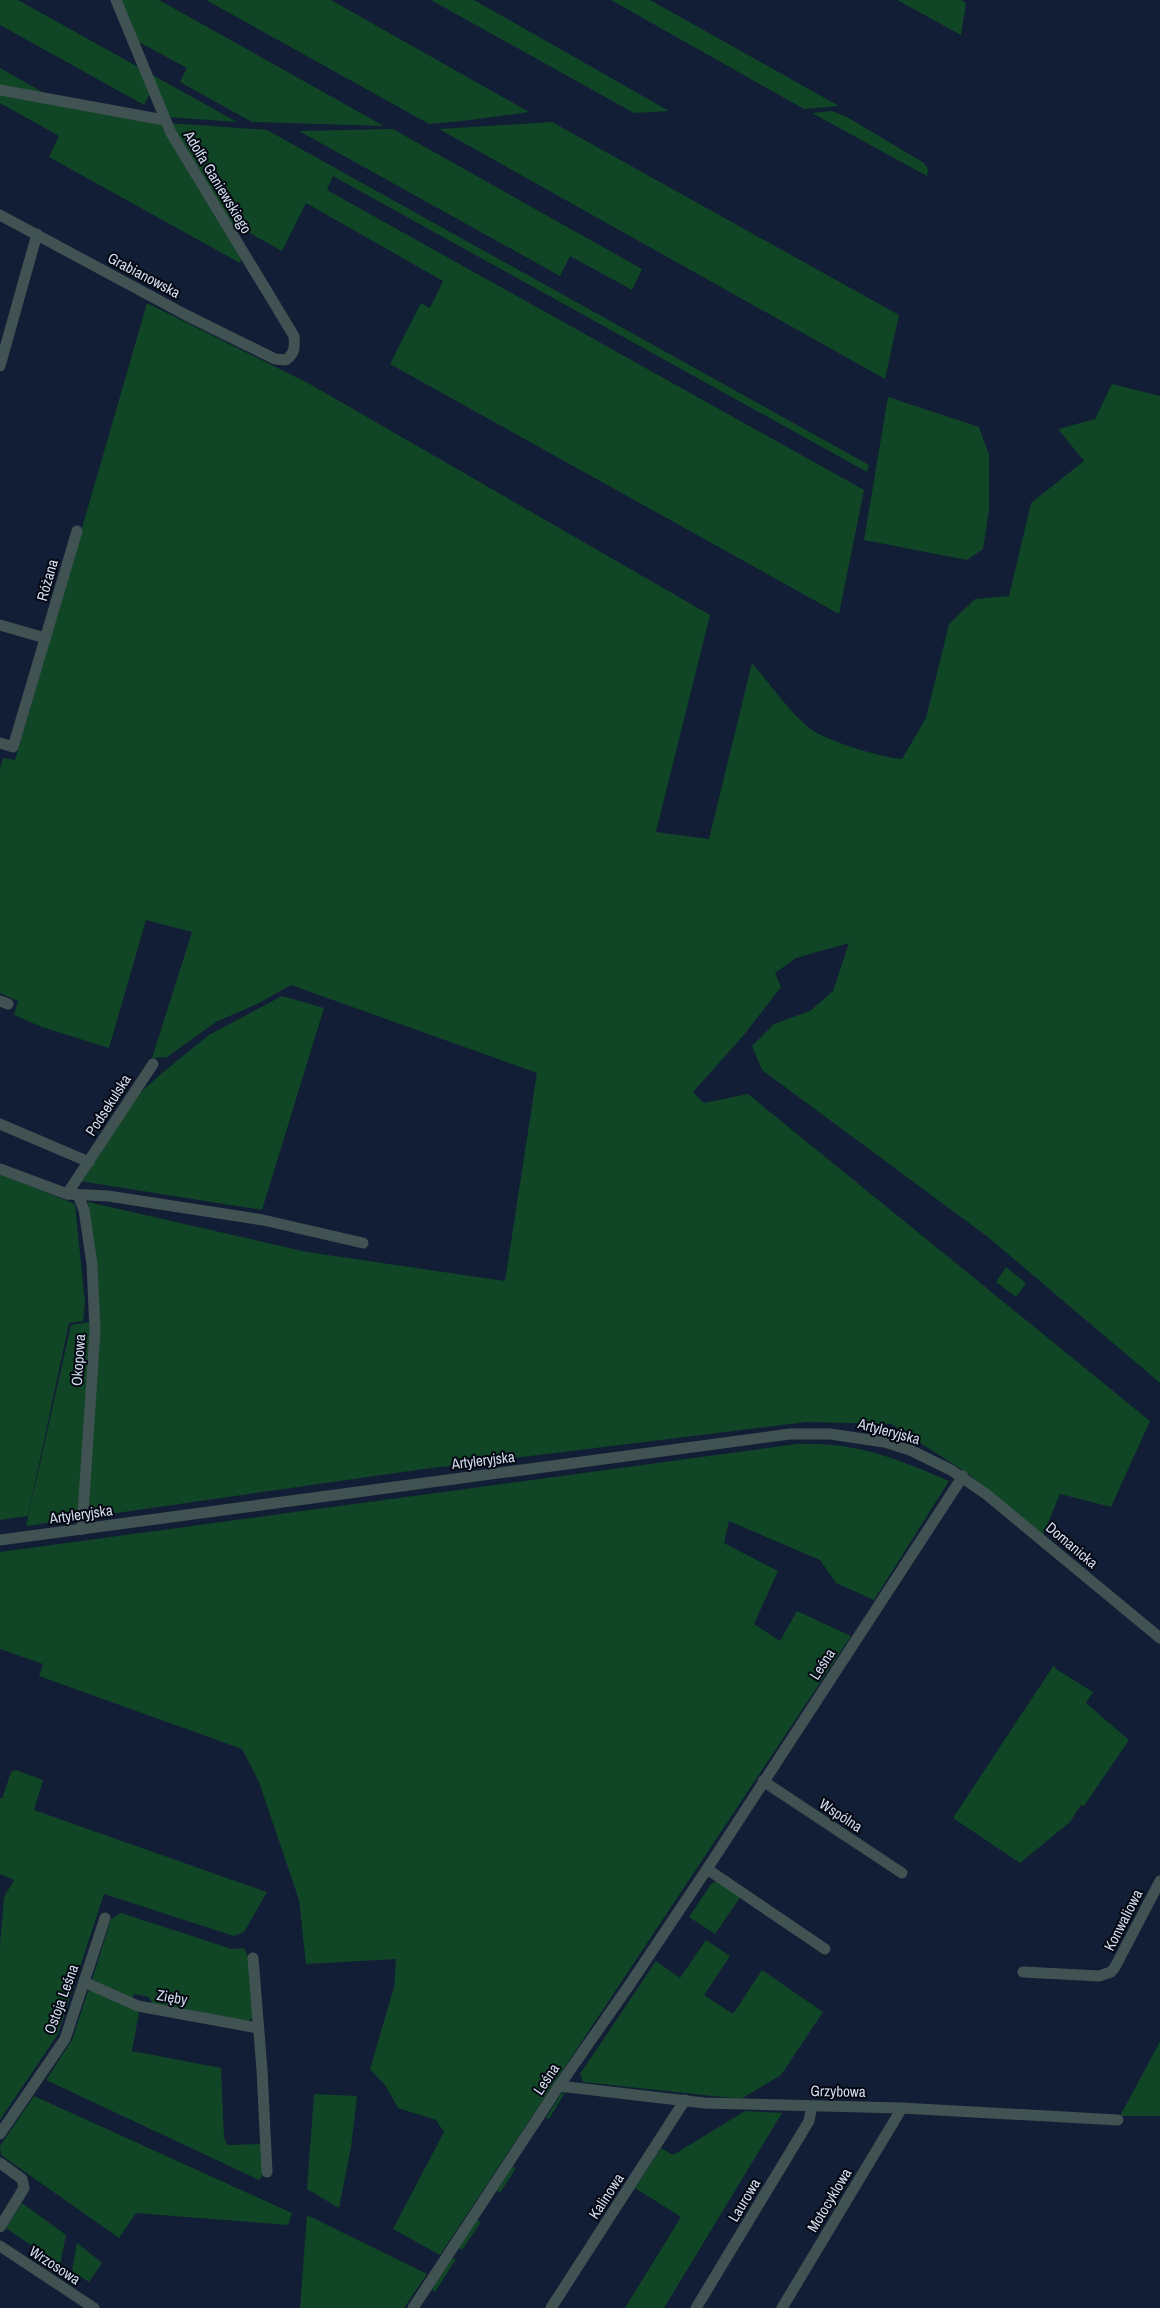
<svg xmlns="http://www.w3.org/2000/svg" width="1160" height="2308" viewBox="0 0 1160 2308" font-family="'Archivo Narrow',sans-serif">
	<rect width="100%" height="100%" fill="#121e35"/>
	<g fill="#104526">
		<polygon points="0,0 18,0 140,68 150,93 144,105 0,25"/>
		<polygon points="120,0 159,0 384,126 252,122 180,82 187,68 135,40"/>
		<polygon points="206,0 331,0 529,112 471,120 429,124"/>
		<polygon points="431,0 474,0 669,111 634,113"/>
		<polygon points="611,0 650,0 839,106 804,109"/>
		<polygon points="897,0 961,0 966,3 961,35"/>
		<polygon points="0,68 53,98 0,87"/>
		<polygon points="147,72 237,122 167,117"/>
		<polygon points="0,94 161,122 243,254 240,263 49,157 59,136 0,103"/>
		<polygon points="832,111 847,117 924,163 928,169 927,176 812,113"/>
		<polygon points="552,122 899,315 885,379 439,129"/>
		<polygon points="169,123 267,130 869,465 867,472 333,176 327,190 864,490 839,614 390,364 421,303 430,308 443,281 306,203 282,251 226,220"/>
		<polygon points="393,129 642,269 632,290 570,256 560,276 299,131"/>
		<path d="M147 303 308 383 710 615 656 832 709 839 752 663C770 684 787 709 808 727 825 741 880 757 902 759L926 718 949 624 975 599 1009 596 1031 503 1084 461 1058 429 1095 419 1112 384 1160 396V1383L988 1237 762 1070 752 1046 774 1024 810 1011 833 991 849 943 796 958 775 973 781 987 743 1036 693 1092 704 1103 748 1094 1150 1421 1111 1507 1060 1494 1043 1535 967 1473 891 1424 807 1422 424 1469 26 1526 71 1325 90 1322 96 1266 88 1202 307 1252 505 1281 537 1073 291 985 257 1004 216 1022 167 1057 152 1058 192 932 146 920 109 1048 42 1027 14 1015 18 1001 0 993V769L3 758 15 760Z"/>
		<polygon points="888,397 979,427 989,455 989,510 983,549 967,560 864,540"/>
		<polygon points="282,996 324,1008 262,1210 79,1181 140,1093 162,1073 209,1035"/>
		<polygon points="0,1174 75,1204 85,1303 83,1321 69,1323 28,1516 0,1520"/>
		<polygon points="1006,1267 1026,1283 1016,1297 996,1282"/>
		<path d="M797 1444C856 1442 895 1458 949 1481L874 1600 836 1583 820 1560 729 1521 724 1543 778 1571 754 1624 780 1641 797 1611 851 1636 440 2255 393 2229 444 2132 436 2120 398 2108 385 2085 370 2069 394 1987 396 1959 306 1964 299 1900 259 1782 242 1749 39 1676 43 1664 0 1649V1552Z"/>
		<polygon points="1054,1665 1056,1669 1093,1692 1086,1703 1129,1740 1084,1806 1081,1805 1070,1822 1020,1863 953,1818"/>
		<polygon points="16,1770 43,1780 34,1810 267,1892 244,1932 234,1936 104,1894 58,2034 0,2120 0,1945 4,1897 14,1880 0,1874 0,1798 2,1799 11,1772"/>
		<polygon points="718,1881 741,1896 715,1934 689,1917 712,1883"/>
		<polygon points="121,1913 232,1949 244,1948 249,1959 255,2017 247,2022 153,2005 149,1997 134,1994 132,1999 92,1980 111,1919"/>
		<polygon points="706,1940 730,1956 704,1995 733,2014 762,1970 823,2012 781,2075 741,2099 583,2082 580,2074 656,1961 680,1978"/>
		<polygon points="95,1990 139,2012 132,2051 221,2068 224,2137 227,2145 261,2144 263,2175 259,2180 46,2080 72,2040 88,1991"/>
		<polygon points="1160,2041 1160,2116 1120,2116 1155,2051"/>
		<polygon points="566,2091 549,2119 546,2118 561,2094"/>
		<polygon points="314,2094 357,2096 351,2147 339,2208 307,2189"/>
		<polygon points="34,2096 292,2213 288,2225 136,2213 119,2238 1,2155 0,2146"/>
		<polygon points="745,2111 782,2113 664,2308 625,2308 681,2217 635,2188 661,2148 673,2155"/>
		<polygon points="512,2167 516,2168 500,2193 497,2190"/>
		<polygon points="22,2203 66,2235 60,2265 6,2228"/>
		<polygon points="307,2215 427,2274 404,2308 300,2308"/>
		<polygon points="477,2220 481,2222 462,2250 459,2248"/>
		<polygon points="77,2243 102,2263 89,2282 72,2271"/>
		<polygon points="452,2258 456,2259 435,2292 432,2289"/>
	</g>
	<g fill="none" stroke-linecap="round" stroke-linejoin="round">
		<g stroke="#415253" stroke-width="11">
			<polyline points="0,90 164,120"/>
			<path d="M0 215 186 315 275 359 286 360C295 353 295 347 294 336L171 133 116 0"/>
			<polyline points="0,366 37,234"/>
			<polyline points="0,625 45,638"/>
			<polyline points="0,743 13,747 77,531"/>
			<polyline points="0,1001 8,1004"/>
			<polyline points="0,1124 89,1162"/>
			<polyline points="0,1169 67,1194 108,1196 263,1220 363,1243"/>
			<polyline points="67,1194 153,1064"/>
			<polyline points="78,1195 84,1210 92,1264 95,1331 82,1529"/>
			<polyline points="0,1540 790,1434 830,1434 884,1442 910,1450 951,1470 986,1494 1160,1638"/>
			<polyline points="763,1781 902,1873"/>
			<polyline points="707,1869 825,1949"/>
			<polyline points="253,1958 262,2070 267,2172"/>
			<polyline points="1023,1972 1099,1976 1111,1972 1115,1967 1160,1881"/>
			<polyline points="84,1982 138,2006 258,2028"/>
			<polyline points="559,2086 704,2103 902,2108 1118,2120"/>
			<polyline points="0,2134 65,2039 105,1918"/>
			<polyline points="0,2163 22,2179 24,2188 0,2227"/>
			<polyline points="0,2246 94,2308"/>
			<polyline points="413,2308 559,2086 628,1987 707,1869 963,1476"/>
			<polyline points="551,2308 685,2100"/>
			<polyline points="696,2308 809,2121 812,2106"/>
			<polyline points="782,2308 902,2108"/>
		</g>
	</g>
	<g text-anchor="middle" dominant-baseline="central" stroke-width="4" stroke-linejoin="round" paint-order="stroke">
		<g font-size="15" fill="#d3dcec" stroke="#040812">
			<text transform="translate(218 182) rotate(59)">Adolfa Ganiewskiego</text>
			<text transform="translate(144 275) rotate(28)">Grabianowska</text>
			<text transform="translate(47 580) rotate(-74)">Różana</text>
			<text transform="translate(108 1105) rotate(-57)">Podsekulska</text>
			<text transform="translate(78 1360) rotate(-86)">Okopowa</text>
			<text transform="translate(889 1431) rotate(15)">Artyleryjska</text>
			<text transform="translate(483 1460) rotate(-7)">Artyleryjska</text>
			<text transform="translate(81 1514) rotate(-8)">Artyleryjska</text>
			<text transform="translate(1072 1545) rotate(40)">Domanicka</text>
			<text transform="translate(822 1664) rotate(-57)">Leśna</text>
			<text transform="translate(841 1815) rotate(33)">Wspólna</text>
			<text transform="translate(1123 1920) rotate(-63)">Konwaliowa</text>
			<text transform="translate(172 1997) rotate(10)">Zięby</text>
			<text transform="translate(61 1999) rotate(-70)">Ostoja Leśna</text>
			<text transform="translate(546 2079) rotate(-56)">Leśna</text>
			<text transform="translate(838 2091) rotate(1)">Grzybowa</text>
			<text transform="translate(606 2196) rotate(-57)">Kalinowa</text>
			<text transform="translate(744 2200) rotate(-59)">Laurowa</text>
			<text transform="translate(829 2200) rotate(-59)">Motocyklowa</text>
			<text transform="translate(55 2265) rotate(33)">Wrzosowa</text>
		</g>
	</g>
</svg>
